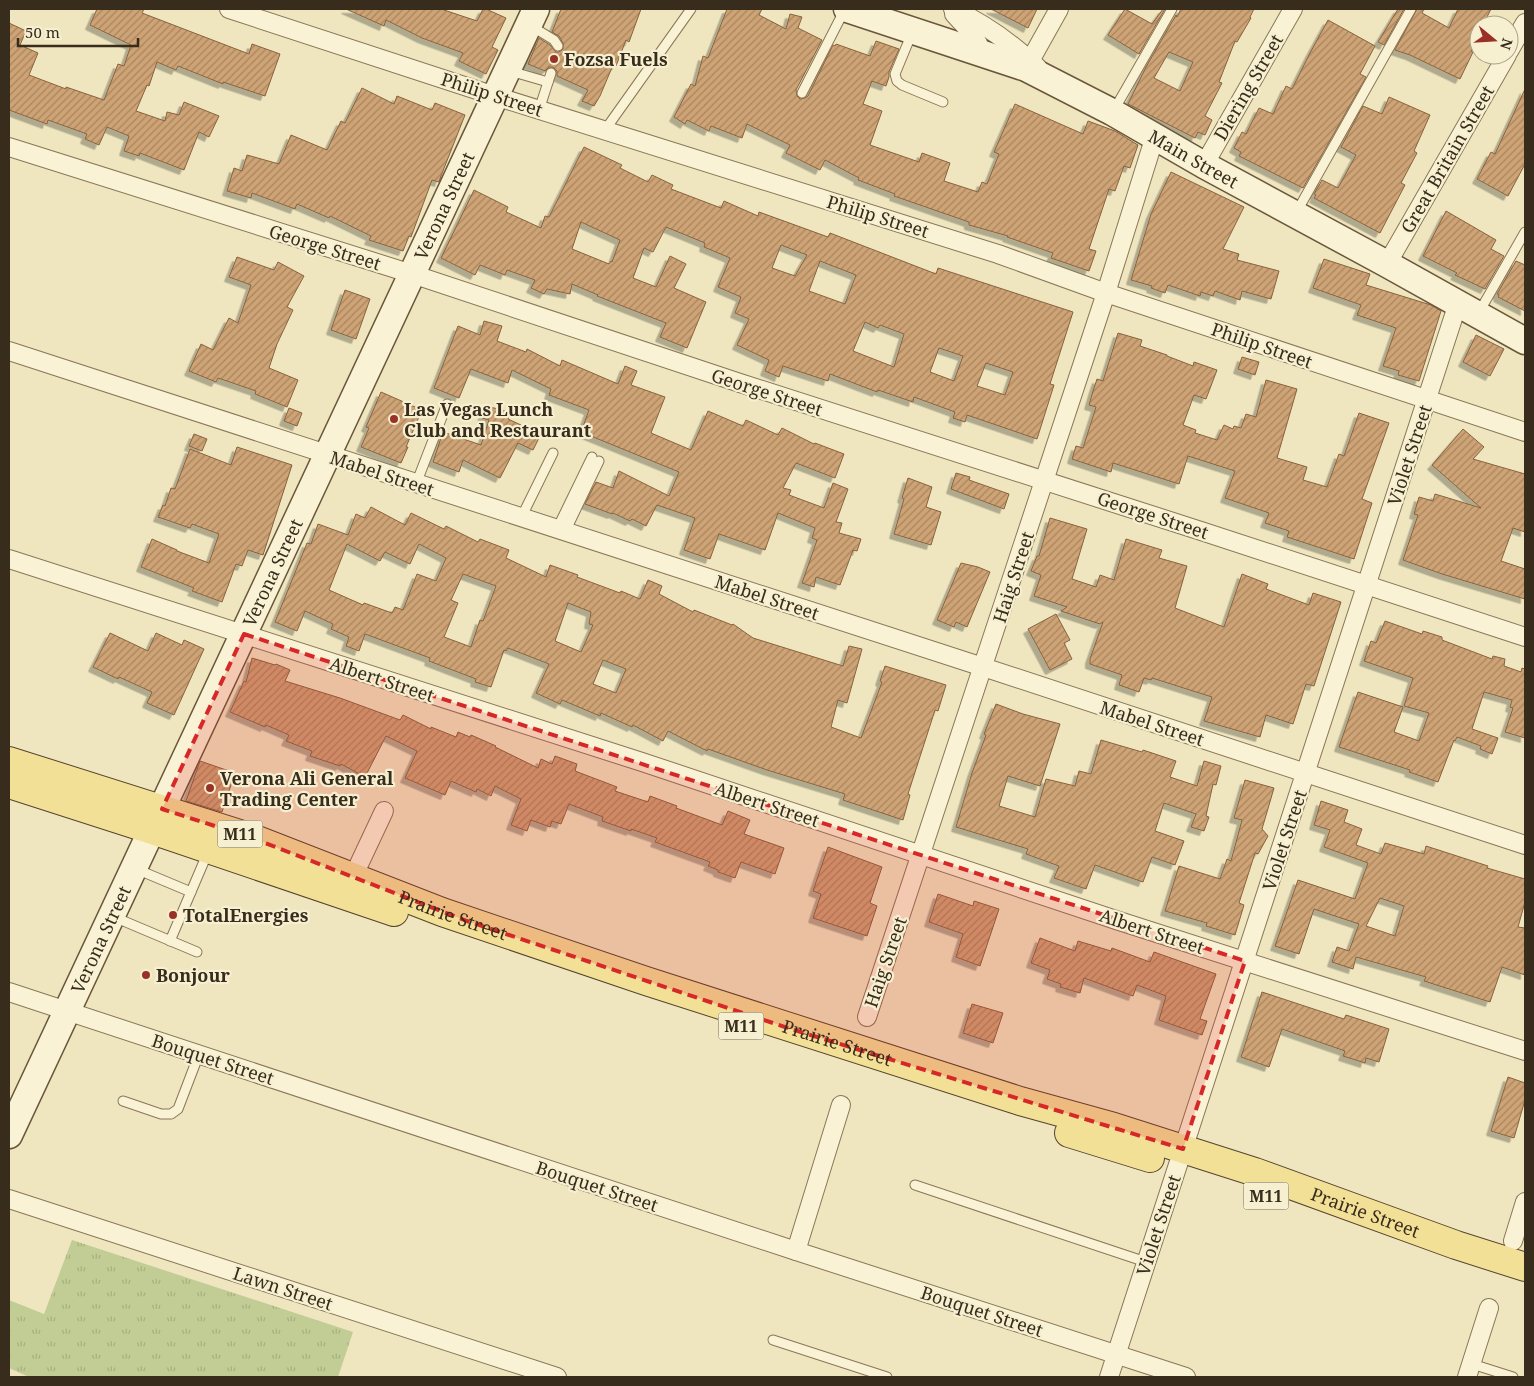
<svg xmlns="http://www.w3.org/2000/svg" width="1534" height="1386" viewBox="0 0 1534 1386" font-family="'Noto Serif',serif">
	<defs>
		<pattern id="grass-tufts" width="24" height="20" patternUnits="userSpaceOnUse" patternTransform="scale(1.25)"><rect width="24" height="20" fill="#c1cd94"/><path d="M3 7l-1-3M5 7V3M7 7l1-3M15 17l-1-3M17 17v-4M19 17l1-3" fill="none" stroke="#a7b07f"/></pattern>
		<pattern id="building-hatch" width="6" height="6" patternUnits="userSpaceOnUse" patternTransform="scale(1.25)"><rect width="6" height="6" fill="#cea375"/><path d="M-1 1l2-2M0 6l6-6M5 7l2-2" fill="none" stroke="#a8855f"/></pattern>
		<filter id="shadow"><feDropShadow dx="-4.5" dy="4.5" stdDeviation="0" flood-color="#0004"/></filter>
	</defs>
	<rect width="100%" height="100%" fill="#efe6c0"/>
	<polygon fill="url(#grass-tufts)" points="72,1240 353,1332 338,1377 29,1377 9,1368 9,1300 44,1314"/>
	<g fill="url(#building-hatch)" stroke="#88623d" fill-rule="evenodd" filter="url(#shadow)">
		<polygon points="97,9 144,9 142,13 249,54 252,44 280,54 265,96 223,82 223,84 178,66 176,70 157,62 149,86 147,85 136,111 165,121 167,112 179,115 184,102 219,116 209,137 199,132 184,170 140,153 139,156 124,151 129,136 107,127 99,145 85,139 87,134 48,120 47,124 9,110 9,23 26,31 20,45 38,53 29,75 66,89 66,87 104,100 118,64 124,66 131,45 90,25"/>
		<polygon points="346,9 441,9 477,21 483,9 486,9 506,18 492,47 498,50 486,74 459,61 463,53 422,38 386,20 384,26"/>
		<polygon points="561,9 641,9 629,42 626,40 616,66 613,65 600,96 594,106 582,101 588,90 557,76 557,71 553,67 549,67 545,71 528,64 539,38 550,45 556,52 559,52 563,49 563,43 559,36 552,32"/>
		<polygon points="727,9 762,9 759,15 786,29 790,14 802,17 798,28 822,40 796,90 797,96 800,99 805,98 808,96 833,45 835,46 836,44 870,56 876,41 899,49 889,72 889,77 886,86 872,81 863,104 882,111 870,145 919,162 922,153 950,163 944,181 978,192 982,182 987,184 999,154 994,152 1015,104 1083,134 1088,121 1115,131 1138,145 1130,168 1124,166 1115,191 1109,189 1089,249 1096,251 1089,271 1051,258 1053,253 1007,237 1008,236 969,225 969,222 894,196 895,194 858,180 859,178 825,160 820,170 786,153 790,145 747,124 742,138 711,126 709,131 687,120 685,124 674,117 691,84 695,86 703,56 708,58"/>
		<polygon points="991,9 1037,9 1028,28"/>
		<polygon points="1125,9 1152,24 1163,9 1165,9 1139,54 1108,35"/>
		<path d="M1181 9H1254L1250 17 1251 18 1237 42 1235 41 1219 82 1222 83 1205 116 1212 120 1205 135 1198 132 1195 138 1128 104 1146 67 1176 15 1177 17ZM1169 52 1193 62 1180 91 1154 78Z"/>
		<polygon points="1398,9 1404,9 1384,45 1378,42"/>
		<polygon points="1417,9 1424,9 1422,13 1449,28 1458,9 1491,9 1483,25 1479,25 1479,34 1471,51 1473,52 1460,79 1410,55 1395,50"/>
		<polygon points="1328,20 1375,46 1360,74 1366,77 1303,188 1239,156 1241,152 1234,148 1242,132 1246,134 1259,108 1273,114 1286,86 1292,89 1310,53"/>
		<polygon points="362,88 394,104 397,96 432,110 435,103 465,115 441,176 439,182 432,180 411,237 409,236 403,251 369,240 371,236 330,216 329,218 297,204 295,209 252,193 251,198 227,191 234,168 242,171 247,155 279,164 291,135 327,150 341,121 345,123"/>
		<polygon points="1525,89 1525,164 1508,196 1477,179 1491,152 1495,154"/>
		<polygon points="1389,97 1430,115 1414,151 1417,153 1401,183 1405,185 1380,233 1314,198 1316,195 1314,194 1322,180 1338,188 1356,155 1341,147 1363,106 1382,114"/>
		<path d="M584 147 622 165 620 168 648 182 652 175 673 185 671 189 721 208 724 201 758 216 759 212 828 237 830 233 936 274 938 268 1073 312 1050 384 1054 385 1037 439 967 415 965 422 953 418 955 412 914 397 913 402 878 390 877 392 830 374 828 381 783 366 779 377 765 371 769 360 737 345 749 319 735 313 741 297 718 287 730 258 704 247 705 243 666 227 653 252 644 248 633 278 656 287 670 256 686 264 674 288 706 302 687 348 660 337 666 323 597 296 598 295 572 284 570 294 547 289 544 294 531 288 535 280 507 270 505 275 480 265 475 275 441 258 474 190 508 207 506 212 541 228 545 216 549 217ZM581 222 620 240 612 262 611 261 609 264 572 249ZM781 245 807 255 795 276 772 268ZM820 261 856 275 845 304 809 291ZM865 322 878 328 880 325 904 334 894 367 853 351ZM939 348 963 356 954 381 930 372ZM986 363 1013 372 1005 395 977 386Z"/>
		<polygon points="1171,172 1244,207 1223,249 1239,254 1237,260 1279,271 1271,299 1242,291 1240,300 1215,291 1213,296 1201,292 1200,296 1168,285 1165,293 1151,288 1152,286 1131,280 1151,214"/>
		<polygon points="1446,211 1496,240 1491,249 1504,256 1485,289 1455,275 1457,273 1423,256"/>
		<polygon points="237,257 274,270 278,262 304,276 287,307 293,310 277,344 269,368 298,380 287,407 255,394 256,391 218,378 216,382 189,371 201,344 213,350 229,318 238,323 251,285 229,277"/>
		<polygon points="1324,259 1370,274 1366,285 1431,305 1441,311 1419,381 1398,375 1399,371 1383,366 1396,328 1357,315 1361,305 1313,288"/>
		<polygon points="1516,261 1525,265 1525,311 1498,297 1499,295 1497,294"/>
		<polygon points="345,290 370,299 356,339 331,330"/>
		<polygon points="484,321 502,326 497,341 526,352 527,349 560,366 562,360 618,384 625,366 637,371 631,385 665,397 651,433 691,450 708,411 743,426 746,420 778,435 782,428 814,444 815,443 844,454 835,478 796,463 783,488 791,490 789,495 824,508 833,483 848,489 836,522 842,523 839,533 861,539 857,551 853,550 840,585 816,577 814,587 802,583 817,540 812,538 815,528 778,513 765,550 719,534 710,559 684,550 695,518 657,505 646,526 632,519 630,521 613,513 612,514 585,504 596,482 613,488 619,471 669,496 679,472 581,432 589,410 549,395 551,389 512,370 508,383 471,369 459,398 434,388 458,326 480,335"/>
		<polygon points="1118,333 1142,340 1140,346 1167,355 1167,356 1193,366 1194,362 1217,370 1206,399 1194,395 1183,425 1196,430 1195,433 1217,440 1224,425 1233,429 1234,426 1241,428 1246,414 1256,417 1266,380 1297,389 1277,458 1307,467 1303,480 1327,487 1339,454 1344,456 1359,413 1389,423 1362,499 1372,503 1354,559 1287,537 1289,531 1265,523 1269,513 1225,498 1235,471 1188,456 1179,484 1113,463 1111,472 1072,459 1076,446 1083,448 1096,407 1089,405 1093,391 1097,379 1103,381"/>
		<polygon points="1476,335 1504,349 1490,376 1463,362"/>
		<polygon points="1242,357 1259,362 1255,375 1238,369"/>
		<polygon points="381,392 422,410 406,447 408,447 401,463 361,447 369,428 366,427"/>
		<polygon points="486,406 510,412 508,419 521,425 519,430 539,438 533,450 518,443 500,478 463,460 459,472 433,462 443,432 481,445 489,420 482,418"/>
		<polygon points="289,408 302,413 297,426 284,421"/>
		<polygon points="1463,429 1484,447 1473,459 1525,474 1525,532 1513,528 1501,561 1525,569 1525,599 1442,574 1403,560 1418,515 1414,514 1419,497 1433,501 1435,494 1481,508 1432,465"/>
		<polygon points="194,434 207,439 202,451 189,446"/>
		<polygon points="237,447 292,465 263,555 248,550 242,566 236,564 222,602 192,591 194,588 141,567 152,539 177,550 177,551 209,563 219,534 192,524 190,528 158,517 163,505 165,506 171,488 175,489 190,449 231,465"/>
		<polygon points="956,473 970,477 969,480 1009,494 1004,509 951,489"/>
		<polygon points="908,478 932,487 926,507 941,512 931,545 894,534 904,499 902,498"/>
		<path d="M371 507 405 525 411 513 444 529 446 526 478 542 480 539 509 550 506 558 546 577 550 565 578 575 577 577 620 593 621 591 640 599 648 580 662 586 659 594 693 612 694 610 732 625 733 624 753 638 843 666 849 646 862 649 847 703 838 700 831 727 861 738 882 682 880 681 885 666 946 685 938 711 935 710 908 794 910 795 903 820 843 800 845 794 767 770 708 749 707 751 668 731 663 741 633 725 632 727 601 713 600 716 562 700 560 704 536 693 549 664 508 648 506 651 504 650 491 687 475 682 476 679 429 661 430 658 365 634 359 651 346 646 349 637 331 629 333 624 305 611 297 631 275 622 307 543 311 544 318 524 348 535 356 514 365 518ZM347 544 380 561 385 552 410 564 419 544 446 558 436 581 417 574 403 610 395 607 392 613 364 603 363 605 329 590ZM463 574 496 586 483 621 480 620 471 647 444 637 458 603 451 600ZM568 603 591 612 589 624 593 625 581 652 555 641ZM603 660 626 669 616 693 593 684Z"/>
		<polygon points="1050,518 1087,529 1072,579 1096,587 1100,575 1114,580 1126,539 1162,550 1159,558 1187,566 1175,608 1224,627 1242,574 1268,584 1266,589 1309,605 1313,593 1341,602 1314,686 1306,684 1293,724 1266,715 1260,737 1204,721 1212,697 1152,678 1151,680 1144,678 1139,692 1119,685 1122,675 1090,664 1090,659 1103,622 1100,624 1061,611 1067,607 1034,596 1041,575 1031,571 1037,556 1039,556"/>
		<polygon points="961,563 978,567 990,572 967,627 956,622 954,627 937,620"/>
		<polygon points="1056,614 1070,640 1064,643 1072,659 1050,670 1028,629"/>
		<polygon points="1385,621 1422,634 1423,631 1442,637 1442,640 1492,659 1493,656 1505,659 1504,666 1521,672 1522,668 1525,669 1525,738 1505,732 1513,708 1510,707 1512,700 1484,692 1472,729 1498,738 1492,754 1480,749 1481,746 1457,737 1455,741 1454,740 1438,782 1409,772 1410,770 1339,747 1358,692 1403,707 1394,732 1419,741 1429,713 1404,706 1413,678 1364,661 1371,641 1376,643"/>
		<polygon points="110,633 148,651 156,633 182,645 184,640 204,649 174,715 147,703 152,692 119,677 118,679 93,667"/>
		<polygon points="252,658 275,665 276,664 290,670 285,681 340,698 400,720 403,715 431,729 431,727 456,737 458,732 470,737 471,735 496,746 495,747 538,768 541,759 552,764 555,756 577,764 575,771 617,787 615,791 648,802 650,796 677,806 676,808 722,825 728,811 750,820 744,834 784,848 775,874 741,862 735,878 718,872 718,870 708,866 710,862 655,842 657,838 631,829 631,831 602,821 603,817 569,804 561,824 552,821 550,827 531,820 527,831 511,825 521,799 495,786 491,796 477,789 476,792 451,781 445,795 405,778 417,751 386,736 365,777 341,764 340,766 310,756 312,751 286,741 289,735 266,725 265,727 230,712 244,681 246,682"/>
		<polygon points="996,704 1023,714 1060,724 1040,786 1008,776 999,806 1035,817 1046,779 1075,786 1079,771 1091,774 1101,740 1142,752 1143,750 1176,761 1170,777 1197,786 1204,761 1221,766 1216,785 1213,784 1206,816 1209,817 1204,831 1191,827 1196,814 1164,803 1155,831 1184,841 1175,865 1152,857 1143,882 1095,865 1086,889 1054,878 1059,866 1026,854 1028,849 956,827 972,773 986,735 984,734"/>
		<polygon points="200,761 235,773 222,812 186,801"/>
		<polygon points="1245,780 1274,788 1262,829 1268,836 1258,854 1255,853 1239,903 1244,905 1235,935 1206,926 1207,923 1165,911 1179,866 1220,879 1227,859 1231,861 1242,820 1234,818"/>
		<path d="M1321 801 1348 810 1344 822 1362 829 1356 845 1381 854 1385 843 1424 854 1426 846 1488 866 1487 868 1525 879V902L1518 927 1525 928V975L1502 967 1490 1002 1424 981 1426 977 1356 957 1353 969 1332 962 1337 947 1349 951 1359 924 1314 909 1299 954 1275 946 1298 880 1355 899 1368 863 1324 847 1330 830 1314 825ZM1380 898 1404 906 1395 936 1366 926Z"/>
		<polygon points="828,847 882,867 870,903 877,906 867,936 813,918 821,894 813,891"/>
		<polygon points="938,894 973,906 974,901 999,909 980,966 956,957 963,934 929,922"/>
		<polygon points="1040,938 1075,951 1078,941 1111,951 1112,948 1150,962 1154,952 1216,974 1200,1019 1207,1021 1202,1035 1159,1020 1166,996 1137,985 1133,996 1084,978 1080,993 1060,987 1061,984 1047,979 1050,970 1031,963"/>
		<polygon points="1262,992 1344,1019 1346,1015 1389,1029 1379,1062 1366,1058 1365,1063 1343,1056 1345,1051 1282,1029 1269,1067 1241,1057"/>
		<polygon points="972,1004 1003,1013 993,1043 963,1033"/>
		<polygon points="1508,1077 1525,1083 1525,1100 1514,1138 1491,1131"/>
	</g>
	<g fill="none" stroke-linecap="round" stroke-linejoin="round">
		<defs>
			<g id="lane">
				<polyline points="531,26 554,40 558,46"/>
				<polyline points="912,33 895,74 897,81 902,85 943,102"/>
				<polyline points="510,71 548,82"/>
				<polyline points="802,93 845,9"/>
				<polyline points="539,110 551,73"/>
				<polyline points="1114,110 1172,9"/>
				<polyline points="605,130 691,9"/>
				<polyline points="1296,213 1411,9"/>
				<polyline points="1478,314 1525,232"/>
				<polyline points="416,484 447,404"/>
				<polyline points="521,518 553,453"/>
				<polyline points="557,529 592,457"/>
				<polyline points="565,532 599,461"/>
				<polyline points="136,869 191,892"/>
				<polyline points="114,917 197,952"/>
				<polyline points="170,941 208,852"/>
				<polyline points="123,1101 161,1114 171,1114 178,1109 199,1054"/>
				<polyline points="915,1185 1146,1262"/>
				<polyline points="773,1340 887,1377"/>
				<polyline points="1472,1364 1513,1377"/>
			</g>
			<g id="street">
				<polyline points="229,9 495,96 998,254 1106,293 1525,432"/>
				<path d="M953 9C985 24 1013 44 1038 68"/>
				<path d="M954 14C965 26 977 37 982 53"/>
				<polyline points="1509,51 1525,23"/>
				<polyline points="1026,68 1059,9"/>
				<polyline points="9,147 412,274 740,383 1201,531 1525,637"/>
				<polyline points="1204,165 1293,9"/>
				<polyline points="1387,264 1507,55"/>
				<polyline points="9,351 983,667 1525,845"/>
				<polyline points="9,559 642,762 1116,920 1525,1051"/>
				<polyline points="353,877 384,811"/>
				<polyline points="9,992 796,1251 1186,1377"/>
				<polyline points="867,1017 1106,293 1155,136"/>
				<polyline points="9,1199 557,1377"/>
				<polyline points="1513,1241 1525,1202"/>
				<polyline points="796,1251 841,1105"/>
				<polyline points="1109,1377 1458,303"/>
				<polyline points="1467,1377 1489,1308"/>
			</g>
			<g id="secondary">
				<path id="s1" d="M847 9 1026 68 1112 112 1204 165 1387 264 1525 341"/>
				<path id="s2" d="M9 1135 536 9"/>
			</g>
			<g id="primary">
				<path id="s3" d="M9 761 252 838 442 912 646 981 1020 1101 1114 1127 1255 1172 1456 1245 1525 1267"/>
				<polyline points="9,784 152,830 394,912"/>
				<polyline points="1069,1133 1150,1158"/>
			</g>
		</defs>
		<use href="#lane" stroke="#897758" stroke-width="11"/>
		<use href="#street" stroke="#897758" stroke-width="20"/>
		<use href="#secondary" stroke="#6a573b" stroke-width="29"/>
		<use href="#primary" stroke="#56442c" stroke-width="30"/>
		<use href="#lane" stroke="#faf2d4" stroke-width="9"/>
		<use href="#street" stroke="#faf2d4" stroke-width="18"/>
		<use href="#secondary" stroke="#faf2d4" stroke-width="26"/>
		<use href="#primary" stroke="#f3e097" stroke-width="28"/>
	</g>
	<path fill="#d62828" fill-opacity="0.2" stroke="#d62828" stroke-width="4" stroke-dasharray="10 6" stroke-linejoin="round" d="M244 634 1245 961 1183 1149 791 1029 467 921 252 838 162 809Z"/>
	<g fill="#993126" stroke="#f6efd0" stroke-width="2">
		<circle cx="554" cy="59" r="5"/>
		<circle cx="394" cy="419" r="5"/>
		<circle cx="210" cy="788" r="5"/>
		<circle cx="173" cy="915" r="5"/>
		<circle cx="146" cy="975" r="5"/>
	</g>
	<g text-anchor="middle" dominant-baseline="central" stroke-width="4.5" stroke-linejoin="round" paint-order="stroke">
		<g fill="#f6efd0" stroke="#716653" stroke-width="1">
			<rect x="217.5" y="820.5" width="45" height="27" rx="4"/>
			<rect x="718.5" y="1012.5" width="45" height="27" rx="4"/>
			<rect x="1243.5" y="1182.5" width="45" height="27" rx="4"/>
		</g>
		<g font-size="16" font-weight="bold" fill="#382c1d">
			<text x="240" y="834">M11</text>
			<text x="741" y="1026">M11</text>
			<text x="1266" y="1196">M11</text>
		</g>
		<g font-size="18" font-weight="bold" fill="#382c1d" stroke="#f6efd0" text-anchor="start">
			<text x="564" y="59">Fozsa Fuels</text>
			<text x="404" y="409">Las Vegas Lunch<tspan x="404" dy="21">Club and Restaurant</tspan></text>
			<text x="220" y="778">Verona Ali General<tspan x="220" dy="21">Trading Center</tspan></text>
			<text x="183" y="915">TotalEnergies</text>
			<text x="156" y="975">Bonjour</text>
		</g>
		<g font-size="18" fill="#382c1d" stroke="#f6efd0">
			<text transform="translate(1248 87) rotate(-60)">Diering Street</text>
			<text transform="translate(492 94) rotate(18)">Philip Street</text>
			<text stroke="none"><textPath href="#s1" startOffset="379">Main Street</textPath></text>
			<text transform="translate(1447 159) rotate(-60)">Great Britain Street</text>
			<text stroke="none"><textPath href="#s2" startOffset="1026">Verona Street</textPath></text>
			<text transform="translate(878 216) rotate(17)">Philip Street</text>
			<text transform="translate(325 247) rotate(17)">George Street</text>
			<text transform="translate(1262 345) rotate(19)">Philip Street</text>
			<text transform="translate(767 392) rotate(18)">George Street</text>
			<text transform="translate(1409 455) rotate(-72)">Violet Street</text>
			<text transform="translate(382 473) rotate(18)">Mabel Street</text>
			<text transform="translate(1153 515) rotate(18)">George Street</text>
			<text stroke="none"><textPath href="#s2" startOffset="621">Verona Street</textPath></text>
			<text transform="translate(1013 577) rotate(-72)">Haig Street</text>
			<text transform="translate(767 597) rotate(18)">Mabel Street</text>
			<text transform="translate(382 679) rotate(18)">Albert Street</text>
			<text transform="translate(1152 723) rotate(18)">Mabel Street</text>
			<text transform="translate(767 804) rotate(18)">Albert Street</text>
			<text transform="translate(1284 840) rotate(-72)">Violet Street</text>
			<text stroke="none"><textPath href="#s3" startOffset="470">Prairie Street</textPath></text>
			<text transform="translate(1152 931) rotate(18)">Albert Street</text>
			<text stroke="none"><textPath href="#s2" startOffset="216">Verona Street</textPath></text>
			<text transform="translate(885 962) rotate(-71)">Haig Street</text>
			<text stroke="none"><textPath href="#s3" startOffset="875">Prairie Street</textPath></text>
			<text transform="translate(213 1059) rotate(18)">Bouquet Street</text>
			<text transform="translate(597 1186) rotate(18)">Bouquet Street</text>
			<text stroke="none"><textPath href="#s3" startOffset="1430">Prairie Street</textPath></text>
			<text transform="translate(1158 1225) rotate(-72)">Violet Street</text>
			<text transform="translate(283 1288) rotate(18)">Lawn Street</text>
			<text transform="translate(982 1311) rotate(18)">Bouquet Street</text>
		</g>
	</g>
	<rect width="1534" height="1386" fill="none" stroke="#382c1d" stroke-width="20"/>
	<g transform="translate(1494 40) rotate(108)"><circle r="24" fill="#f6efd0" stroke="#aaa188"/>
	<path d="M0-4L9 19L0 12L-9 19Z" fill="#993126"/>
	<text y="-8" font-size="14" font-weight="bold" text-anchor="middle" fill="#382c1d">N</text>
	</g>
	<path d="M18 38v8h120v-8" fill="none" stroke="#382c1d" stroke-width="2.5"/>
	<text x="25" y="38" font-size="15" fill="#382c1d" stroke="#f6efd0" stroke-width="4" paint-order="stroke">50 m</text>
</svg>
